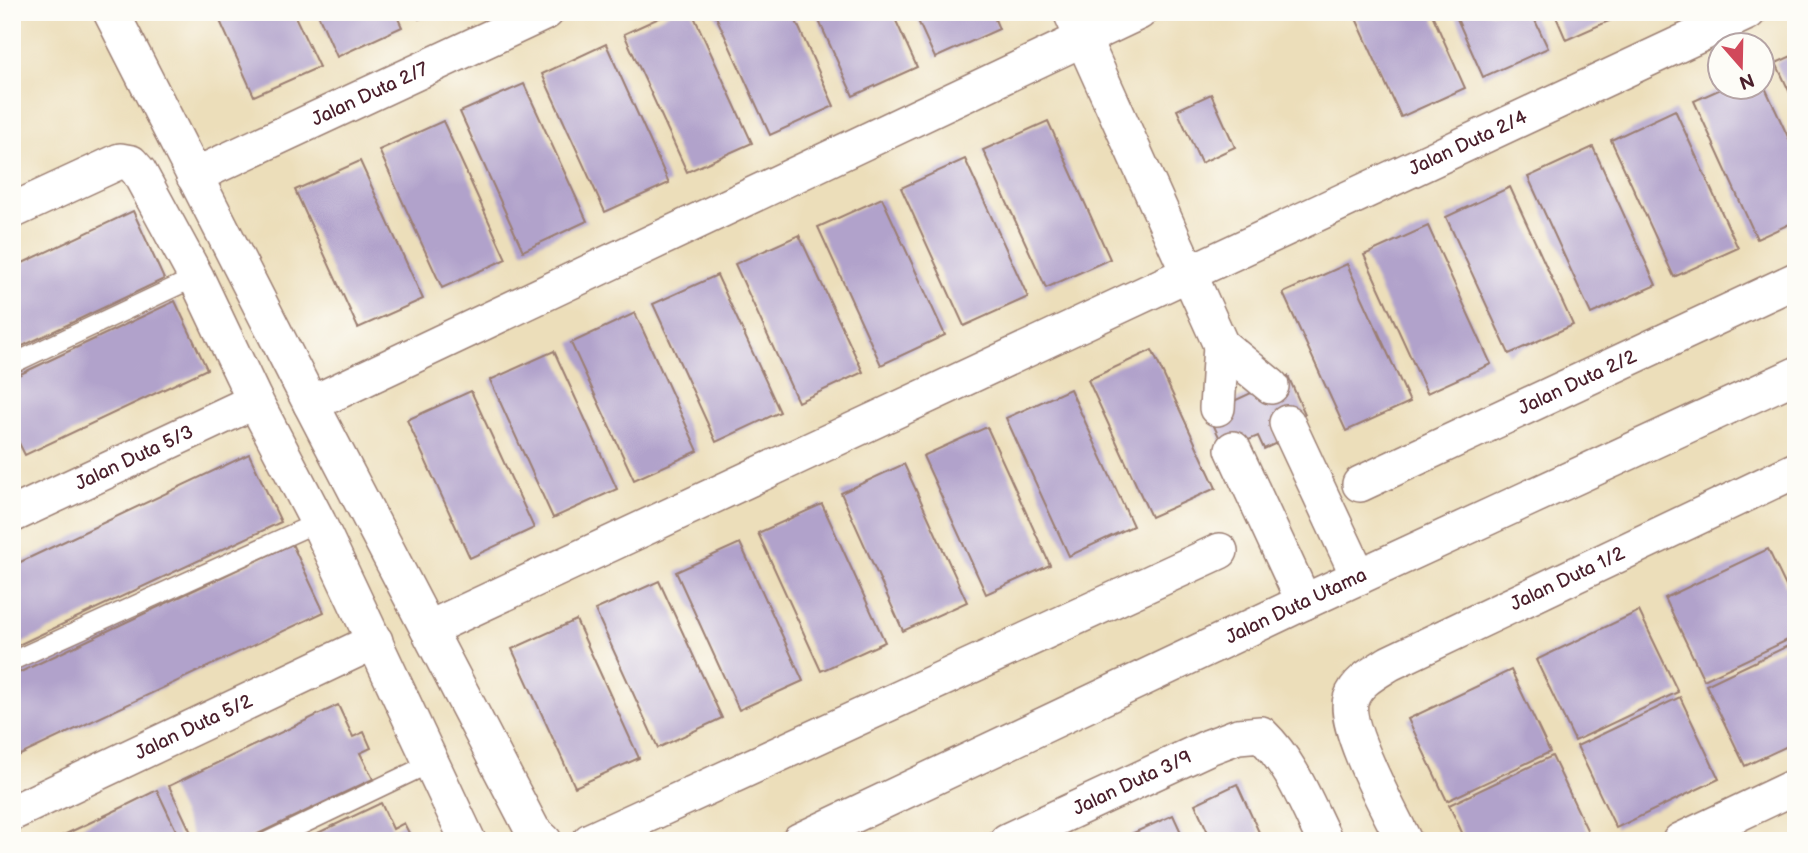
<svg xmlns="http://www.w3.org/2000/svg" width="1808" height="853" viewBox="0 0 1808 853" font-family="'Balsamiq Sans',sans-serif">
	<rect width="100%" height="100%" fill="#fdfcf7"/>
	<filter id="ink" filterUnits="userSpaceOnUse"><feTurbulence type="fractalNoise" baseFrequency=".0143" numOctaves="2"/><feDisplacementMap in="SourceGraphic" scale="14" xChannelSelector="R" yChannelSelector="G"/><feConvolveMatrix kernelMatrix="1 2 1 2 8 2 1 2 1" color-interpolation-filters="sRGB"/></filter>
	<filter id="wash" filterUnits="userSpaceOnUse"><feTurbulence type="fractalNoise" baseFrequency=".00686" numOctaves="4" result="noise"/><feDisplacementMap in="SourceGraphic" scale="28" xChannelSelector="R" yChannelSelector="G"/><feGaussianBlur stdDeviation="1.57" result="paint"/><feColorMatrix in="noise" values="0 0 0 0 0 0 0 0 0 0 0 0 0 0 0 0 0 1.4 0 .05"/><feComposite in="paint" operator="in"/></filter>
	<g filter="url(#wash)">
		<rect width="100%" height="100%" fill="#ecdeba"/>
		<g id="blocks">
			<g fill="#b1a2cb">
				<polygon points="216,12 293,12 319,67 254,96"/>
				<polygon points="317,12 395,12 402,27 337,57"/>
				<polygon points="416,12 433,12 419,19"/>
				<polygon points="672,12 692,12 752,143 687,172 624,34"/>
				<polygon points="714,12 792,12 834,106 770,135"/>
				<polygon points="815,12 892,12 917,67 853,96"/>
				<polygon points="914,12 992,12 999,29 935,58"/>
				<polygon points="1353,12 1431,12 1465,88 1401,117"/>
				<polygon points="1454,12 1531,12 1548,48 1483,77"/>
				<polygon points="1554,12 1629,12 1566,40"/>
				<polygon points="606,44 669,183 605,212 542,74"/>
				<polygon points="1796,54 1796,106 1776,63"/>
				<polygon points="1762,81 1796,154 1796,221 1757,239 1694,101 1723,88 1762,88"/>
				<polygon points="524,84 587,221 523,251 460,112"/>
				<polygon points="1211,94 1235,147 1201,163 1177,110"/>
				<polygon points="1675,110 1738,248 1674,277 1611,140"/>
				<polygon points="443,121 506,259 442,288 379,150"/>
				<polygon points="1048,121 1110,259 1046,288 983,150"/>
				<polygon points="1593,147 1656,285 1591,314 1528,177"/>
				<polygon points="965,159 1028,297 964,326 901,188"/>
				<polygon points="360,161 423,299 358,328 295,190"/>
				<polygon points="1510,187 1573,325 1509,354 1446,217"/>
				<polygon points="882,198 945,335 881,365 818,227"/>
				<polygon points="133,211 164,279 12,351 12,268"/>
				<polygon points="1428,226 1491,364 1427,393 1364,255"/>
				<polygon points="799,235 863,372 798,402 735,264"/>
				<polygon points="1347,264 1410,402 1346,431 1283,293"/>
				<polygon points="717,275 780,412 716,442 653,304"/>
				<polygon points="175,301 207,369 25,455 12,429 12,378"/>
				<polygon points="635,313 698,451 634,480 571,343"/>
				<polygon points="1152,350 1216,488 1151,517 1088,380"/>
				<polygon points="554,351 617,489 553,518 490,380"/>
				<polygon points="1288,376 1305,414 1273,429 1279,442 1264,449 1258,436 1225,450 1208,413"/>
				<polygon points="1070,389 1133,526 1069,556 1006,418"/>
				<polygon points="471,391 534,528 470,558 407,420"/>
				<polygon points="987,427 1050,565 986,594 923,456"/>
				<polygon points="249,454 281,522 12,648 12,566"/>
				<polygon points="904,464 967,602 903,631 841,493"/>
				<polygon points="822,504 885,642 821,671 758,533"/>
				<polygon points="740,543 803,681 739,710 676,572"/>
				<polygon points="292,544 324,612 12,759 12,676"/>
				<polygon points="1768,549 1796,607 1796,636 1704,680 1665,598"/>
				<polygon points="659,581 722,718 658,748 595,610"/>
				<polygon points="1639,611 1678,692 1575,741 1536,660"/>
				<polygon points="576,620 639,758 575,787 512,649"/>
				<polygon points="1796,642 1796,742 1745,766 1706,685"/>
				<polygon points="1511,670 1550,752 1447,801 1408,719"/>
				<polygon points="1680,697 1719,779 1616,828 1577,746"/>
				<polygon points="338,705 353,737 364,732 371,748 360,753 373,779 243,841 195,841 169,786"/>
				<polygon points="1552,756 1591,838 1585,841 1466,841 1449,805"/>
				<polygon points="1237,784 1263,841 1212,841 1195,804"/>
				<polygon points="157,790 181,841 51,841 123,807"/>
				<polygon points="381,803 393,829 404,823 412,839 301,841"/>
				<polygon points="1173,815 1185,841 1134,841 1131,834"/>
			</g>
		</g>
	</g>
	<g filter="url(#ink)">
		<use href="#blocks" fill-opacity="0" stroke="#9b7e72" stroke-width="2"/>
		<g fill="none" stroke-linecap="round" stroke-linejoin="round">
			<defs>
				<g id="lane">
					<polyline points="12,364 196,277"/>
					<polyline points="12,661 318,522"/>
					<polyline points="268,841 431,763"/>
				</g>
				<g id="street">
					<polyline points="111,12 311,404 533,831 544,841"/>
					<polyline points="1071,12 1221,345 1271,386"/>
					<path id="s1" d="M194 176 546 12"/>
					<polyline points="12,211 120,161 131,163 139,172 196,277 255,401 318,522 468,841"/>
					<polyline points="311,404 1139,12"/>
					<polyline points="1217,408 1221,345"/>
					<polyline points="1287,423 1359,577"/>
					<polyline points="1233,449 1304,602"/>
					<path id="s2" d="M1360 484 1796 280"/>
					<path id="s3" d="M12 515 255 401"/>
					<path id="s4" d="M428 629 1748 12"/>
					<path id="s5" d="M12 813 375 641"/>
					<polyline points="590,841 1220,551"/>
					<path id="s6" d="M799 841 1304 602 1796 375"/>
					<path id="s7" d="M1007 841 1209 747 1238 736 1261 734C1292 764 1306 803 1325 841"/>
					<path id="s8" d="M1404 841C1391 814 1342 725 1351 699 1357 681 1376 672 1390 663L1796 470"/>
					<polyline points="1680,841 1796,786"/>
				</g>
			</defs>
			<use href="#lane" stroke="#9b7e72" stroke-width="21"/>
			<use href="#street" stroke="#9b7e72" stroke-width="38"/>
			<use href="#lane" stroke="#fff" stroke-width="18"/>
			<use href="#street" stroke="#fff" stroke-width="35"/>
		</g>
	</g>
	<g text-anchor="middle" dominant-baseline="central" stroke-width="5" stroke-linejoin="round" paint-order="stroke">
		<g font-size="19" fill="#4a1f2b" stroke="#fdfcf7">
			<text stroke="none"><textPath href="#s1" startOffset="194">Jalan Duta 2/7</textPath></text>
			<text stroke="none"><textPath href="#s4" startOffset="1148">Jalan Duta 2/4</textPath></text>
			<text stroke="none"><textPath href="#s2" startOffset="240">Jalan Duta 2/2</textPath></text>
			<text stroke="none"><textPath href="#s3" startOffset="135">Jalan Duta 5/3</textPath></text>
			<text stroke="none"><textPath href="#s8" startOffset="404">Jalan Duta 1/2</textPath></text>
			<text stroke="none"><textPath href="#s6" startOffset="550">Jalan Duta Utama</textPath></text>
			<text stroke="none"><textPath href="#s5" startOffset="201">Jalan Duta 5/2</textPath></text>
			<text stroke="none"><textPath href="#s7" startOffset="138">Jalan Duta 3/9</textPath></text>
		</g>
	</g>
	<rect width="1808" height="853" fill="none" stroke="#fdfcf7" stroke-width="42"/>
	<g transform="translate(1741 66) rotate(160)"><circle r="33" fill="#fdfcf7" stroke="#b5a4a5" stroke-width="2"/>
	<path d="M0-5L12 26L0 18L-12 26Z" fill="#d1495b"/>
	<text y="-10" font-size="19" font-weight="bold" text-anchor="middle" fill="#4a1f2b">N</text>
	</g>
</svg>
